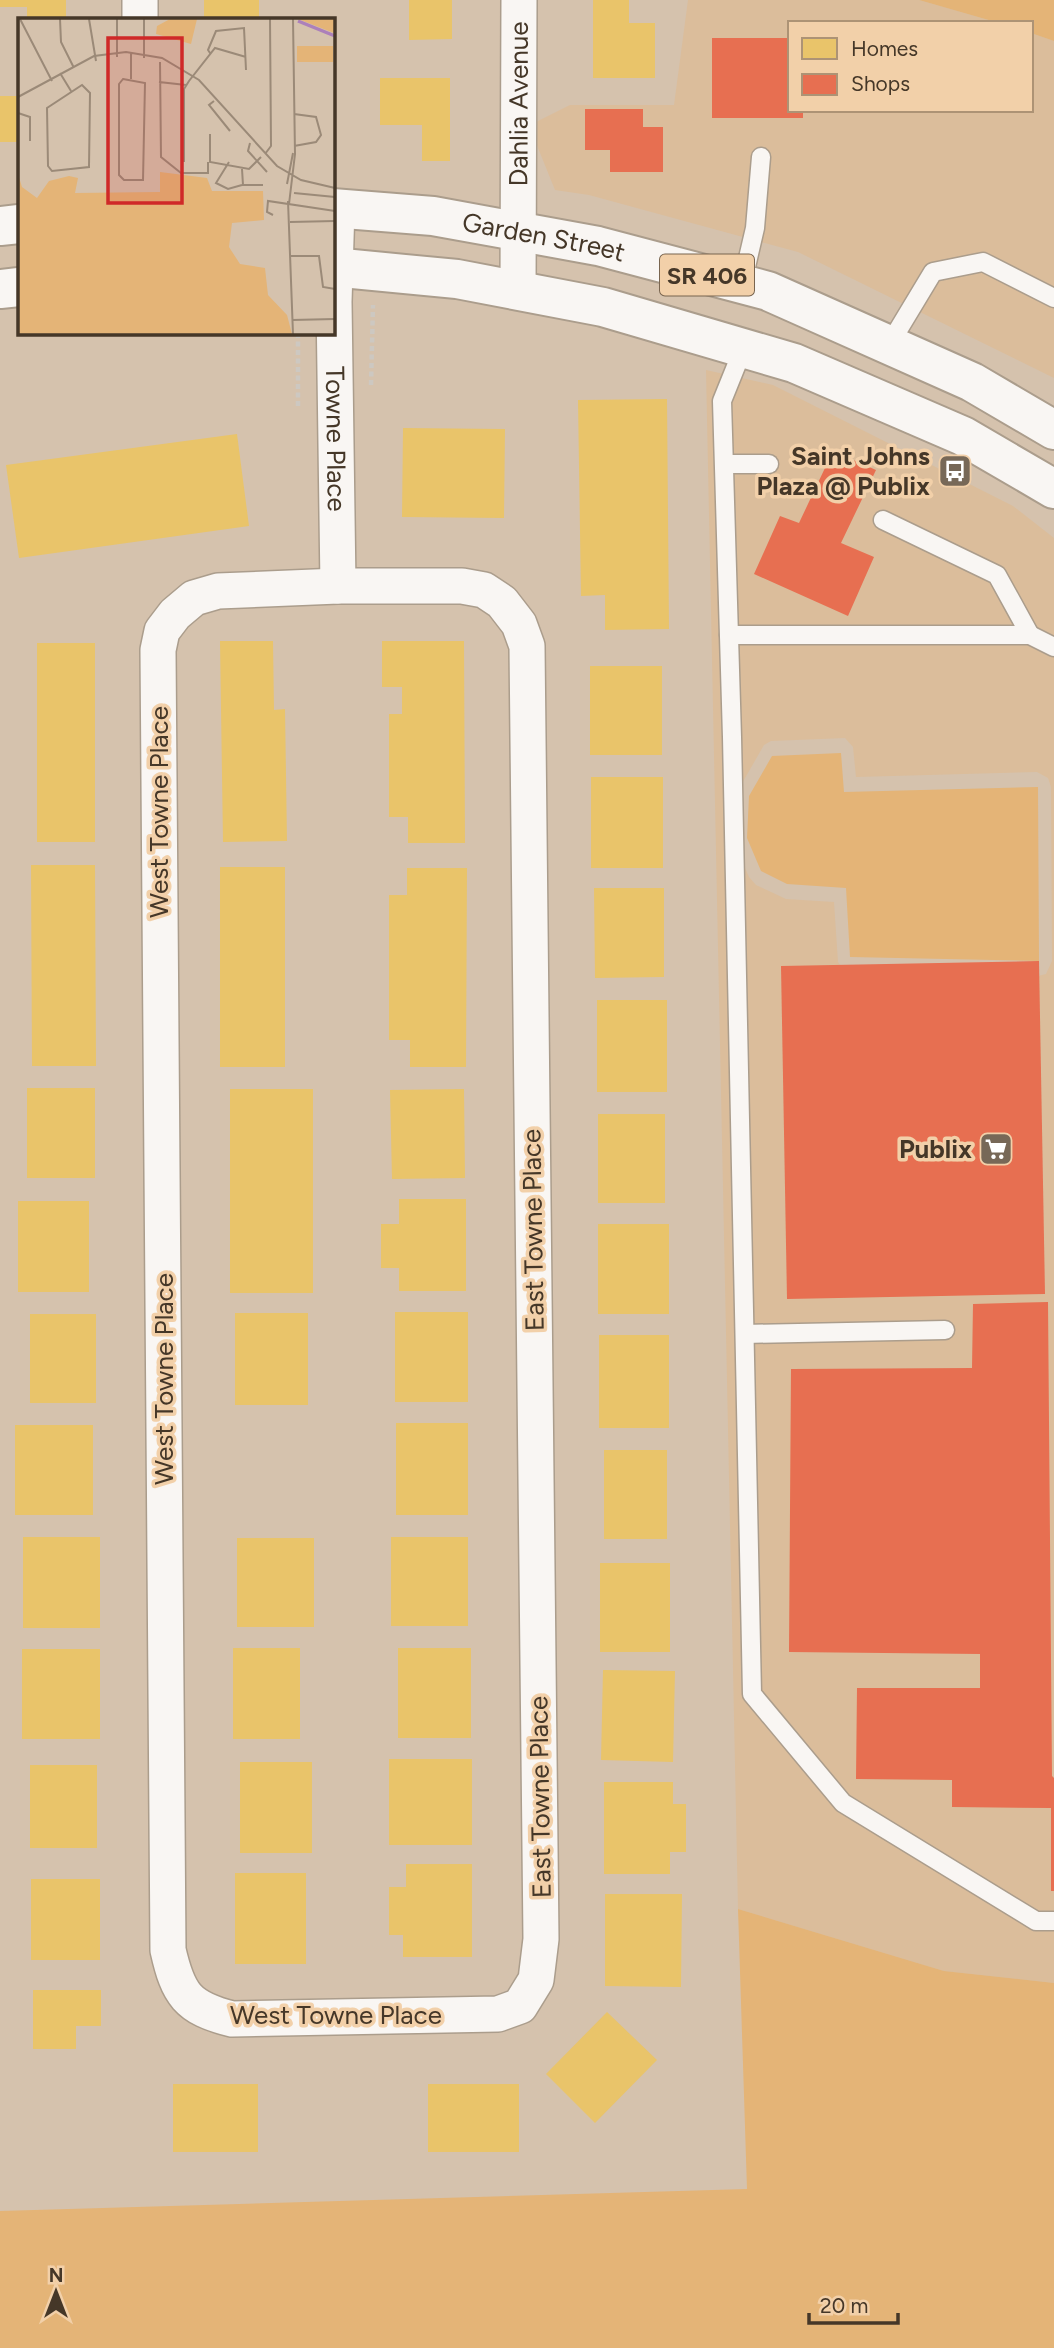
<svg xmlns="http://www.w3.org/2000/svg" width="1054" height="2348" viewBox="0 0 1054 2348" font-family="Figtree,sans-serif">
	<rect width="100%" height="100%" fill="#d5c2ad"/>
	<g fill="#dbbd9b" fill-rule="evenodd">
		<polygon points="688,0 919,0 999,23 790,23 790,110 1031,110 1031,33 1054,41 1054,378 798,252 589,195 555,190 534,138 534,123 570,105 674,105"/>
		<path d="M706 370 773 385 1013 506 1054 538V1983L944 1971 738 1909ZM845 738 853 747 856 777 1037 772 1048 778 1051 787 1052 961 1046 974 1038 976 843 969 838 962 834 902 786 899 756 885 749 877 735 845 737 792 764 745 771 741Z"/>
	</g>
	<g fill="#e4b477">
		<polygon points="919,0 1054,0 1054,41 1031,33 1031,23 999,23"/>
		<polygon points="841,753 844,792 1038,787 1039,961 850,957 846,888 787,884 761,871 747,838 749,796 772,756"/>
		<polygon points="738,1909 944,1971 1054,1983 1054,2348 0,2348 0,2211 747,2189"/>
	</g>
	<g fill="#e9c46a">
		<polygon points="0,0 66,0 66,19 27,19 27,7 0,7"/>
		<rect x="204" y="0" width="55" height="19"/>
		<polygon points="409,0 452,0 452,39 409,40"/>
		<polygon points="593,0 629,0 629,23 655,23 655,78 593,78"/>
		<polygon points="380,78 450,78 450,161 422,161 422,125 380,125"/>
		<rect x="0" y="96" width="19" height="46"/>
		<polygon points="667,399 669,629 605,630 605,595 581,596 578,400"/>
		<polygon points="403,428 505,429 504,518 402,517"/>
		<polygon points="237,434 249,526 19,558 6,465"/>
		<polygon points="220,641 273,641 274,710 285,709 287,841 223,842"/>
		<polygon points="382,641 464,641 465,843 408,843 408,817 389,817 389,714 402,714 402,687 382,687"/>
		<rect x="37" y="643" width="58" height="199"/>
		<rect x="590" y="666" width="72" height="89"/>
		<rect x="591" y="777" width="72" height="91"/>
		<polygon points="31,865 95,865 96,1066 32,1066"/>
		<rect x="220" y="867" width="65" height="200"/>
		<polygon points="407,868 467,868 466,1067 410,1067 410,1040 389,1040 389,895 407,895"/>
		<polygon points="594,888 664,888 664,977 595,978"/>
		<rect x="597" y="1000" width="70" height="92"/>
		<rect x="27" y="1088" width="68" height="90"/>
		<rect x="230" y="1089" width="83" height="204"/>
		<polygon points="464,1089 465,1178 392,1179 390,1090"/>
		<rect x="598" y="1114" width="67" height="89"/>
		<polygon points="399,1199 466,1199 466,1291 399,1291 399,1268 381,1268 381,1224 399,1224"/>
		<rect x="18" y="1201" width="71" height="91"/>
		<rect x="598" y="1224" width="71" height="90"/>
		<rect x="395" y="1312" width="73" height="90"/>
		<rect x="235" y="1313" width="73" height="92"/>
		<rect x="30" y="1314" width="66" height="89"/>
		<rect x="599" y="1335" width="70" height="93"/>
		<rect x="396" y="1423" width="72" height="92"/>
		<rect x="15" y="1425" width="78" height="90"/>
		<rect x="604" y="1450" width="63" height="89"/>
		<rect x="23" y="1537" width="77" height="91"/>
		<rect x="391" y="1537" width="77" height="89"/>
		<rect x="237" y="1538" width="77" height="89"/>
		<rect x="600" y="1563" width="70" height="89"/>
		<rect x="233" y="1648" width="67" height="91"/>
		<rect x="398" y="1648" width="73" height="90"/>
		<rect x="22" y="1649" width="78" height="90"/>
		<polygon points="603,1670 675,1671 673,1762 601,1760"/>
		<rect x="389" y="1759" width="83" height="86"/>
		<rect x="240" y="1762" width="72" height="91"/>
		<rect x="30" y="1765" width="67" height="83"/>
		<polygon points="604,1782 673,1782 673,1804 686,1804 686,1852 670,1852 670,1874 604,1874"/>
		<polygon points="406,1864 472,1864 472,1957 403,1957 403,1935 389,1935 389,1887 406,1887"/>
		<rect x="235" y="1873" width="71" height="91"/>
		<rect x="31" y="1879" width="69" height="81"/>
		<polygon points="605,1894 682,1894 681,1987 605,1986"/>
		<polygon points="33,1990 101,1990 101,2026 76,2026 76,2049 33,2049"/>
		<polygon points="607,2012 657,2060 595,2123 546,2074"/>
		<rect x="173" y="2084" width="85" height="68"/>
		<rect x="428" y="2084" width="91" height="68"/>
	</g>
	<g fill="#e76f51">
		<polygon points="712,38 790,38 790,110 803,110 803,118 712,118"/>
		<polygon points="585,109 643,109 643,127 663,127 663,172 610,172 610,150 585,150"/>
		<polygon points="833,451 876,470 841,543 874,557 848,616 754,574 780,516 799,523"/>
		<polygon points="1039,961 1045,1294 787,1299 781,966"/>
		<polygon points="1048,1302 1052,1776 1054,1778 1054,1891 1051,1891 1051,1808 952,1807 952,1780 856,1779 857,1688 980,1688 980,1654 789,1652 791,1369 972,1368 973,1304"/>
	</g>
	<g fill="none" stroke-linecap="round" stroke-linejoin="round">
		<defs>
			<g id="service">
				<polyline points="742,284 755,228 761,157"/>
				<polyline points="889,345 933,272 983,262 1054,298"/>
				<polyline points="743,349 722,401 732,737 752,1694 843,1803 1036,1921 1054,1921"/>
				<polyline points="725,464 769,464"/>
				<polyline points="883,520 997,575 1030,635"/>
				<polyline points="729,635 1030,635 1054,647"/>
				<polyline points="745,1334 945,1330"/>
			</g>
			<g id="minor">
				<polyline points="140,0 140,19"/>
				<path id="s1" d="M337 208 334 302 338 586"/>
				<path id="s2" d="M518 291 519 0"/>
				<path d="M338 586H462L484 590 502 602 519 624 527 646 541 1939 536 1980 520 2006 498 2014 232 2019C187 2008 178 1994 168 1950L158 650 162 631 175 614 194 598 218 591Z"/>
			</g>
			<g id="primary">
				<path id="s3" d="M332 208 433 216 598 246 768 291 972 382 1054 430"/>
				<polyline points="0,226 19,224"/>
				<polyline points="332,267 457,279 603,307 794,363 963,436 1054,489"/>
				<polyline points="0,289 19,287"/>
			</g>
		</defs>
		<use href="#service" stroke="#ab9d8c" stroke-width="21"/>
		<use href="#minor" stroke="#ab9d8c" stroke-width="38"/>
		<use href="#primary" stroke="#ab9d8c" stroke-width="42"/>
		<g stroke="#cdc8c1" stroke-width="4.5" stroke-dasharray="5 3.5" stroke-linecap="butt">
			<polyline points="371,385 373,305"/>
			<polyline points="298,406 298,332"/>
		</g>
		<use href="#service" stroke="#f9f6f3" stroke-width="18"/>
		<use href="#minor" stroke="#f9f6f3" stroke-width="35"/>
		<use href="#primary" stroke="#f9f6f3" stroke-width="38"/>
	</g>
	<defs>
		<symbol id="bus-square" viewBox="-11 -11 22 22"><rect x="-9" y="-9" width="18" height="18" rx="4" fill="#776857" stroke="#f2d0a9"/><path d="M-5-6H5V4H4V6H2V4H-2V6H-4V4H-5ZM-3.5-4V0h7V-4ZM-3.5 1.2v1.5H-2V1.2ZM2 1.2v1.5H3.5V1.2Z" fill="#fff"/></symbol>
		<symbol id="supermarket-square" viewBox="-11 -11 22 22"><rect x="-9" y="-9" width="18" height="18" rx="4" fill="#776857" stroke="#f2d0a9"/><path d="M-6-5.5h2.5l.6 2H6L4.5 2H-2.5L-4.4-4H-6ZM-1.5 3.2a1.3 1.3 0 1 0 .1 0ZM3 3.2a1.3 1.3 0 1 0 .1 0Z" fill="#fff"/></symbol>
	</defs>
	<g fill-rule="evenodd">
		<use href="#bus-square" x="936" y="452" width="38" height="38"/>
		<use href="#supermarket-square" x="977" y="1130" width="38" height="38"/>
	</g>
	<g text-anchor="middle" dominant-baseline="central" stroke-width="7" stroke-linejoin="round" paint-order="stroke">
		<rect fill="#f2d0a9" stroke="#79654f" stroke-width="2" x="660" y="254.5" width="94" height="41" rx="5"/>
		<g font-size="24" font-weight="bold" fill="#453728">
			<text x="707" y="275">SR 406</text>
		</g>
		<g font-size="26" fill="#453728" stroke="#f2d0a9">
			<text stroke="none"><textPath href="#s2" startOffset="187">Dahlia Avenue</textPath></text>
			<text stroke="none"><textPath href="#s3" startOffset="214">Garden Street</textPath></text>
			<text stroke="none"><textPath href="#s1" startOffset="231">Towne Place</textPath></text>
			<text transform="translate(159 812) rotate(-90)">West Towne Place</text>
			<text transform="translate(533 1230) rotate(-91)">East Towne Place</text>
			<text transform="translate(164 1379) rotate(-90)">West Towne Place</text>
			<text transform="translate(540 1797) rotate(-91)">East Towne Place</text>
			<text x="336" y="2015">West Towne Place</text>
		</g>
		<g font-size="26" font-weight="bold" fill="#453728" stroke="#f2d0a9" text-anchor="end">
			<text x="930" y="456">Saint Johns<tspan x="930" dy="30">Plaza @ Publix</tspan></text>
			<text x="972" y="1149">Publix</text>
		</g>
	</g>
	<g transform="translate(18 18)">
		<rect width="317" height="317" fill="#d5c2ad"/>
		<path d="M152 1H179L173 26 138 16 139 8ZM280 1H317V43L316 15ZM279 28H315V44H279ZM142 154 189 160 194 173H245L246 202 214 205 211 229 222 246 247 250 250 277 269 297 274 316H0V156L4 169 19 180 31 163 51 158 60 160 57 175 142 174Z" fill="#e4b477"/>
		<path fill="none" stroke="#ac80ba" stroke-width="3.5" d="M280 3 317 18"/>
		<path fill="none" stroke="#9b8a78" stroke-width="2" d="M2 1 34 63M42 1 43 24 56 50M71 1 78 43M99 1V39M113 34V61M192 35 190 32 198 13 226 10 228 52M126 40V1M142 44 143 139 163 155H190V144M42 55 53 73M105 61 127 65 125 162H106L101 157V66ZM141 64 168 67M64 67 72 75 71 149 34 153 30 148 29 90ZM0 79 76 38 108 34 144 40 181 62 259 148 283 162 317 170M196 83 191 87 212 113M0 95 12 99V123M192 116V144L231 151 243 139M232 125 230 133 249 154M276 128 298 124 303 117 298 99 276 96M247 136 253 128 252 1M166 144V71L171 63 197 30 228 39M211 144 198 165 210 171 224 167M224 151 225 167H245M269 166 275 135M276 175 317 179M270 183 275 316M271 186 277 136 275 1M255 197 249 194 250 183 317 193M272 204 317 203M273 238H301L305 269 317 271M274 302 317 301"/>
		<path fill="#cf2928" fill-opacity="0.15" stroke="#cf2928" stroke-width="3.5" d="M90 20H164V185H90Z"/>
		<rect width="317" height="317" fill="none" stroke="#453728" stroke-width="3.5"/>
	</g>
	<rect x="788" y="21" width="245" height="91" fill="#f2d0a9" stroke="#ad9375" stroke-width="2"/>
	<rect x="802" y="38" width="35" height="21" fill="#e9c46a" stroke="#ad9375" stroke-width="2"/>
	<text x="851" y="56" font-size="21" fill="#453728">Homes</text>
	<rect x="802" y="74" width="35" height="21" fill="#e76f51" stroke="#ad9375" stroke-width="2"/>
	<text x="851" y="91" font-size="21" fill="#453728">Shops</text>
	<g transform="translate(56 2292)" stroke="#f2d0a9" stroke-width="5" paint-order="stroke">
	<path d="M0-5L12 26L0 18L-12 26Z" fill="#453728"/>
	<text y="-10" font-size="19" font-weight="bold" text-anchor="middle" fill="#453728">N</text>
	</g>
	<path d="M809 2313v10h89v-10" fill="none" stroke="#453728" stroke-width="3.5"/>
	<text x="820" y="2313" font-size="21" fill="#453728" stroke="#f2d0a9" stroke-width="5" paint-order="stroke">20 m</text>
</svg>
